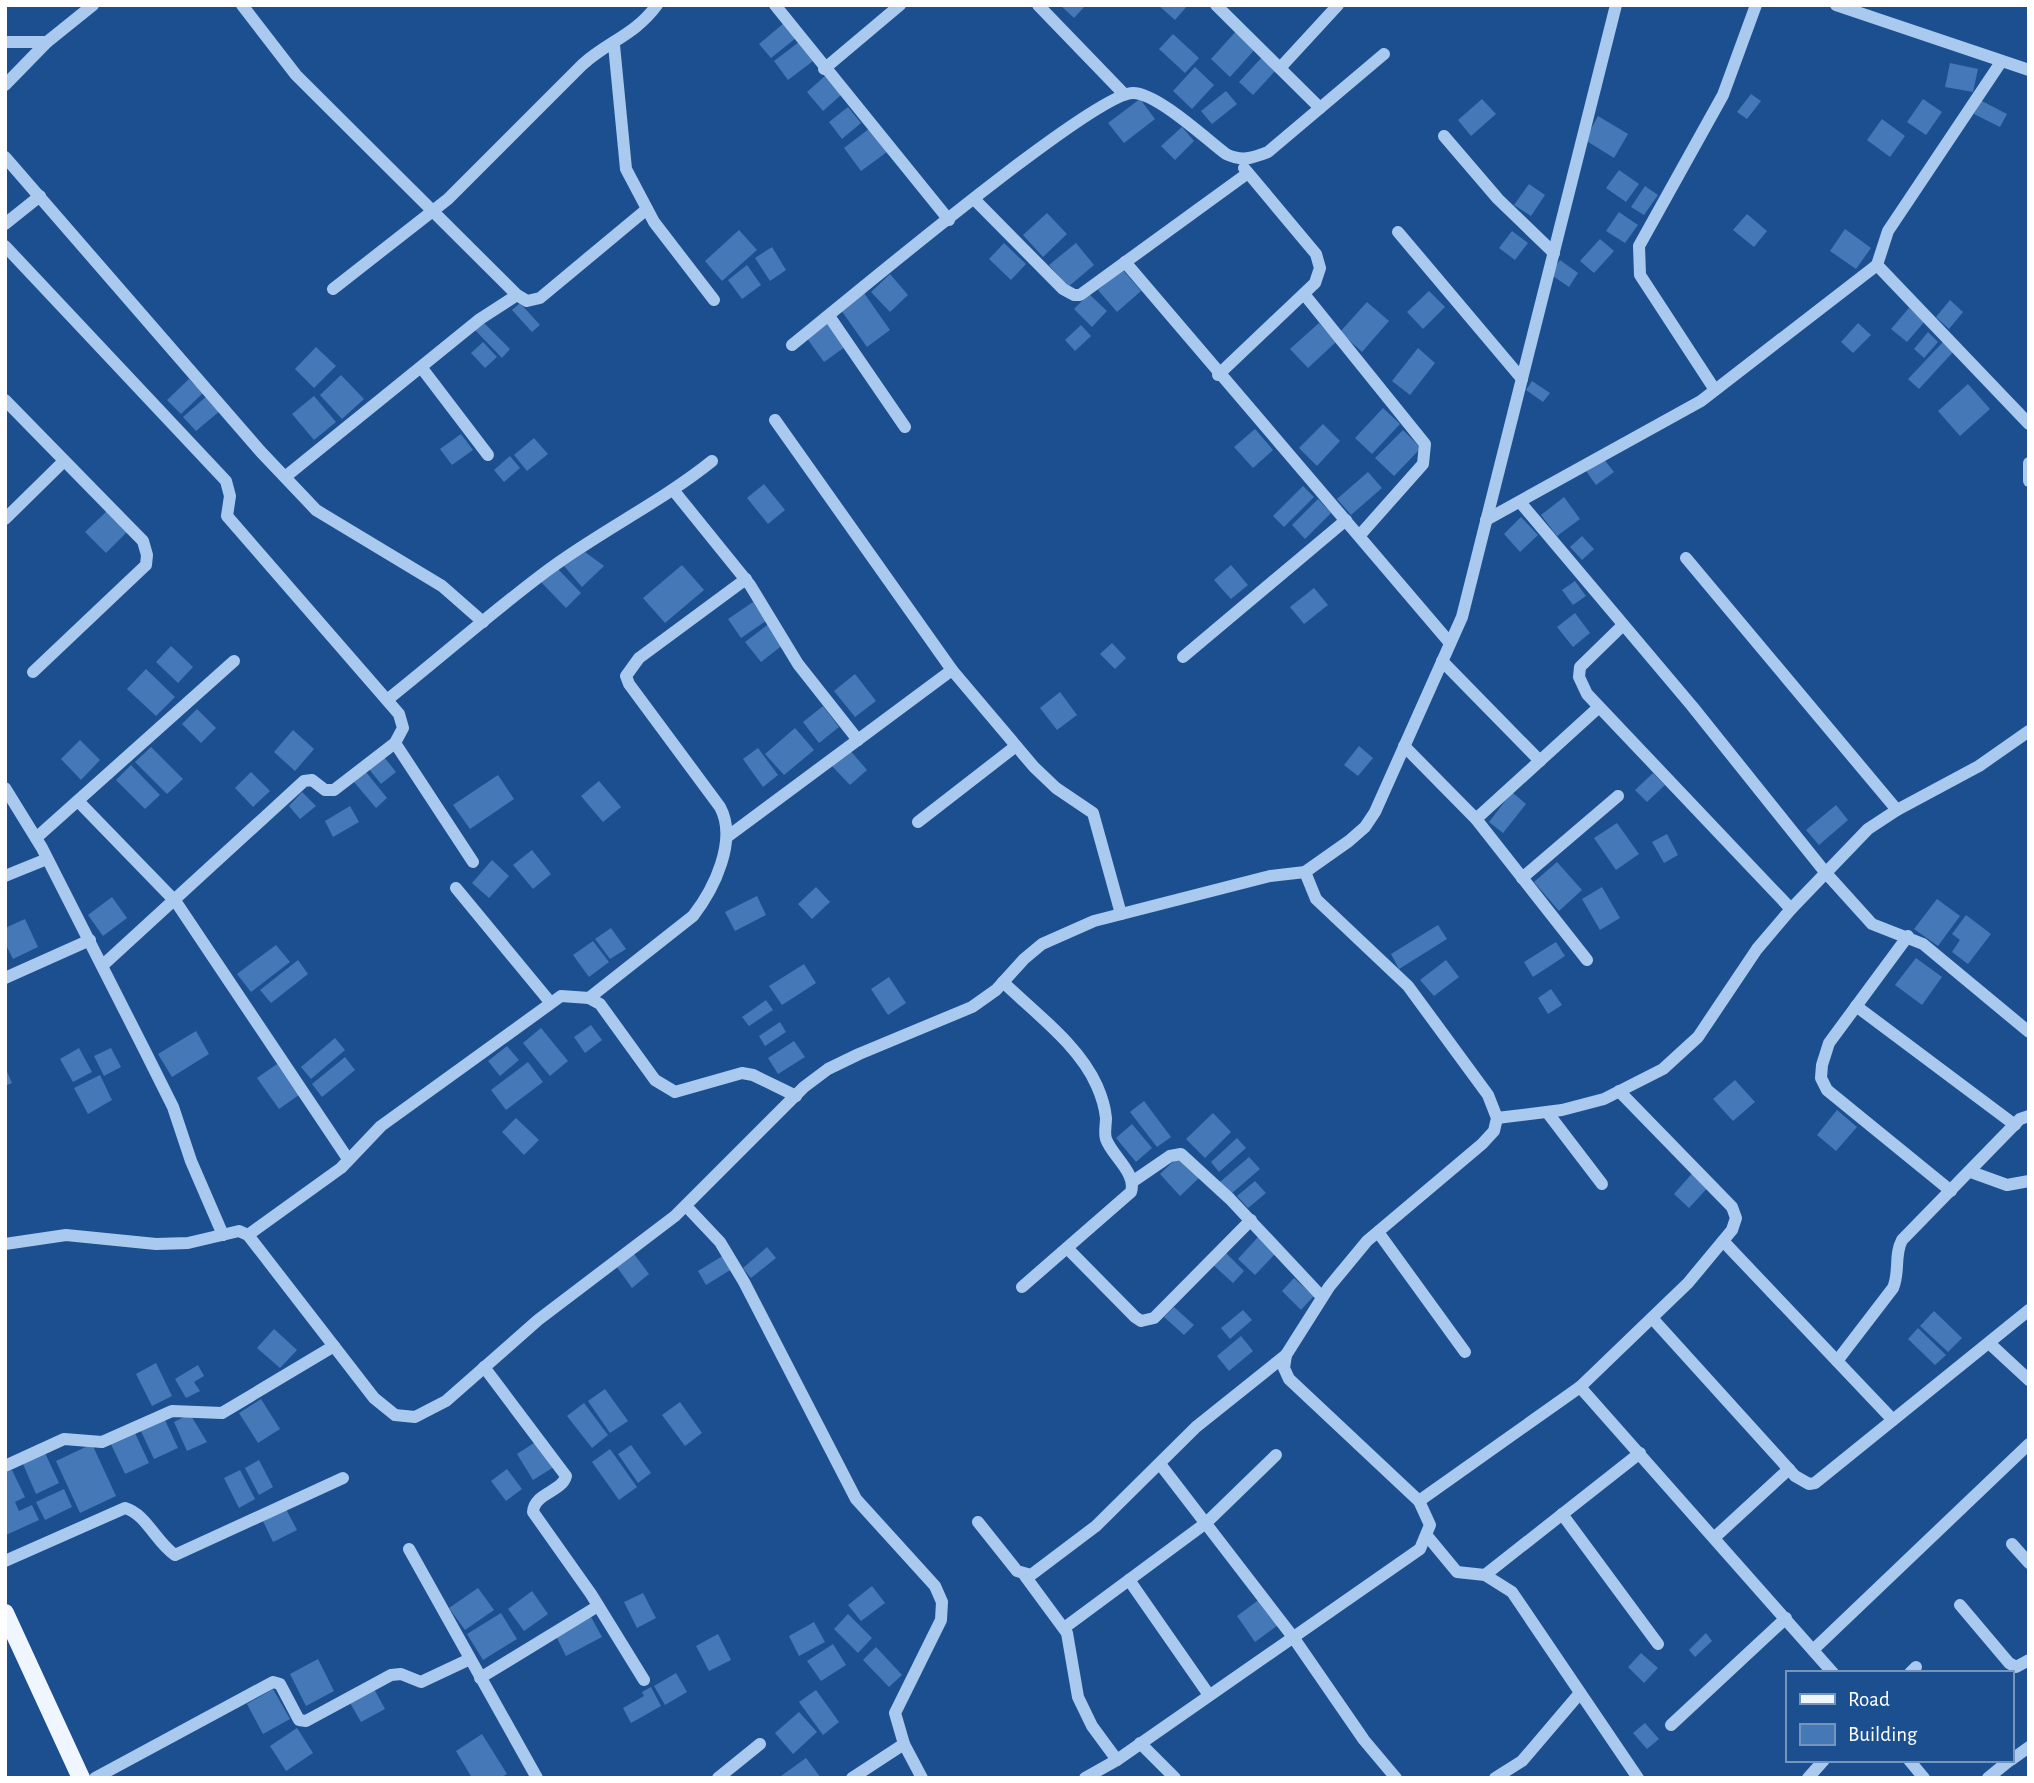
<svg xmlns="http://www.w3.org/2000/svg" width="2034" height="1783" viewBox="0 0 2034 1783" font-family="'Alegreya Sans',sans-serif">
	<rect width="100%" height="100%" fill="#1b4f8f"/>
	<g fill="#4478b7">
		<polygon points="1060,5 1086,5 1074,18"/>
		<polygon points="1158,5 1188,5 1175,20"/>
		<polygon points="784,23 796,38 771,58 759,44"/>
		<polygon points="1238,29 1257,47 1230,77 1211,59"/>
		<polygon points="1173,34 1199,58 1185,73 1159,49"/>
		<polygon points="799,42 813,61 788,80 774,61"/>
		<polygon points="1263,56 1277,69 1253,95 1239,82"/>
		<polygon points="1950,63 1978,69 1973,92 1945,87"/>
		<polygon points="1195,67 1214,85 1192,109 1173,91"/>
		<polygon points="825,76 841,95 823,111 807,92"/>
		<polygon points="1226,91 1237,104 1212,124 1201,111"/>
		<polygon points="1751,94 1761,101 1747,119 1737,112"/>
		<polygon points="1140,99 1155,119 1124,143 1108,123"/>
		<polygon points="1482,99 1496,114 1471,136 1458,120"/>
		<polygon points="1923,99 1942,112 1926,135 1907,122"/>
		<polygon points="1980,100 2007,114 2000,127 1974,114"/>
		<polygon points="848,107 861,123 842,139 829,122"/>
		<polygon points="1598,116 1628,134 1614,158 1585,140"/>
		<polygon points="1882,119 1905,136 1890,157 1867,140"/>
		<polygon points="1182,127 1194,141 1175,160 1161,146"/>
		<polygon points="870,128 887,152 861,171 844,148"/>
		<polygon points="1619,170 1639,184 1626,202 1606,188"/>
		<polygon points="1529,184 1545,195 1531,216 1514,205"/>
		<polygon points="1645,186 1658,195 1644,215 1631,207"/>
		<polygon points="1619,212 1638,225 1625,243 1606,231"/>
		<polygon points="1047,213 1067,234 1043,257 1023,235"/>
		<polygon points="1747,214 1767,231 1754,247 1733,230"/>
		<polygon points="1845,229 1871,248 1856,269 1830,251"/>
		<polygon points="739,230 757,250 722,281 705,261"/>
		<polygon points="1512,231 1528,243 1515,260 1499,248"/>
		<polygon points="1600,239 1614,251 1594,273 1580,261"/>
		<polygon points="1004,243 1026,264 1011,280 989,259"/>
		<polygon points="1076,243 1094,265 1068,287 1049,265"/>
		<polygon points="772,247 786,270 770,281 755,258"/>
		<polygon points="1560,260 1578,273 1569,287 1550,274"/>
		<polygon points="747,265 761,285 742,299 728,280"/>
		<polygon points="1122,269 1141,291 1117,312 1098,290"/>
		<polygon points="890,274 908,295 890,312 871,292"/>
		<polygon points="1429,291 1445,307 1423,329 1407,312"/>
		<polygon points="864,293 890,330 867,347 841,310"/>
		<polygon points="1089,294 1107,311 1092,327 1074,309"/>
		<polygon points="1950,300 1963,312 1949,329 1936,317"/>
		<polygon points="1367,302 1389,321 1362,352 1340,332"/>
		<polygon points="520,303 540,325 532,332 512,310"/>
		<polygon points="1909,308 1925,321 1907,342 1891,329"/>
		<polygon points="482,321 510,349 502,358 474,329"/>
		<polygon points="826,322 845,347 824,362 806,337"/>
		<polygon points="1319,323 1336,342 1308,368 1290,349"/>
		<polygon points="1858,323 1871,335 1853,353 1841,342"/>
		<polygon points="1081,325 1091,336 1075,351 1065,340"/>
		<polygon points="1928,332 1938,342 1924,358 1914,349"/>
		<polygon points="1944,341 1954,351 1919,389 1908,379"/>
		<polygon points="483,342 497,357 485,368 471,353"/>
		<polygon points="316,347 336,366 314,388 295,369"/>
		<polygon points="1418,348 1435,363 1410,395 1392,381"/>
		<polygon points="341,375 364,399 342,419 320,395"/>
		<polygon points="189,379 203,393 181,414 167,400"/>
		<polygon points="1532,381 1550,393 1543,402 1526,390"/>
		<polygon points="1968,384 1990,409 1960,436 1938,411"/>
		<polygon points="208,395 221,410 196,431 183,417"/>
		<polygon points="314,396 336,422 314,440 292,414"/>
		<polygon points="1383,408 1400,424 1372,454 1355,438"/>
		<polygon points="1323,424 1340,441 1317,466 1299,448"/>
		<polygon points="1255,429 1273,450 1253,468 1234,447"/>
		<polygon points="1403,430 1421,448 1394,476 1375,458"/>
		<polygon points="461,434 473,450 452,465 440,449"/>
		<polygon points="534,438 548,454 527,471 514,455"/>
		<polygon points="510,456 520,468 504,482 494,470"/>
		<polygon points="1603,458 1614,472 1596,485 1586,471"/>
		<polygon points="1368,472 1382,488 1351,515 1337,499"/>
		<polygon points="764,484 785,510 768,524 747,498"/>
		<polygon points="1303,486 1314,497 1284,527 1273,516"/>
		<polygon points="1564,497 1580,519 1557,536 1541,515"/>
		<polygon points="1318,499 1331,513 1305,539 1292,525"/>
		<polygon points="108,510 128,531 106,553 85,532"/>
		<polygon points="1521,517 1538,535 1520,552 1504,534"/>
		<polygon points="1582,536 1594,549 1582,560 1570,547"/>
		<polygon points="585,552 604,566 582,587 564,566"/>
		<polygon points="682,565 704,590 665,623 643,598"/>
		<polygon points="1231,565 1248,585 1231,599 1214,580"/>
		<polygon points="556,567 581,593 566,608 541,582"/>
		<polygon points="1575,581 1586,596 1573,605 1562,590"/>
		<polygon points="1314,588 1328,605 1304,624 1290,607"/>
		<polygon points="753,602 766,621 741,638 728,619"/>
		<polygon points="1575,613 1590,633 1573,647 1557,627"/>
		<polygon points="770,623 784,644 761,662 745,642"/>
		<polygon points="1112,643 1126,658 1115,669 1100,654"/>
		<polygon points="171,646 193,667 178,683 156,662"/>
		<polygon points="146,669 175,697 156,716 127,689"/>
		<polygon points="855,674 876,701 855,717 834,691"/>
		<polygon points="1060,692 1077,715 1057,730 1040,708"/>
		<polygon points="823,706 839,727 819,743 803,722"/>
		<polygon points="197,709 216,728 201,743 182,724"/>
		<polygon points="795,728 814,750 784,775 765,754"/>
		<polygon points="293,730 314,749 295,771 274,752"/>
		<polygon points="80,740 100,760 81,780 61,759"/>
		<polygon points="1359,746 1373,758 1358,776 1344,765"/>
		<polygon points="151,747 183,779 167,794 135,762"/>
		<polygon points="758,748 778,775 763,787 743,759"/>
		<polygon points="848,748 867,770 850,785 831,765"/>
		<polygon points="384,757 396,772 381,784 369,769"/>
		<polygon points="131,765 160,795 145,809 116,780"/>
		<polygon points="251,772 270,791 253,807 235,788"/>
		<polygon points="366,772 387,798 376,808 354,782"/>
		<polygon points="1653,773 1665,785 1647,802 1635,790"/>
		<polygon points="498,775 514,799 470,829 453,805"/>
		<polygon points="599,781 621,807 603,822 581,796"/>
		<polygon points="302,792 316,806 300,819 289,806"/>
		<polygon points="1512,792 1526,804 1503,833 1489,822"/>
		<polygon points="1836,805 1848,820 1819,845 1806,830"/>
		<polygon points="350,806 359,822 333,837 325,821"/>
		<polygon points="1617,823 1639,854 1616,870 1594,838"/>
		<polygon points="1667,834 1678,855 1664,863 1652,842"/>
		<polygon points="532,850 551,874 533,889 513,865"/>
		<polygon points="492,860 509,876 489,898 472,883"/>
		<polygon points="1557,862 1582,890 1559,911 1534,882"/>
		<polygon points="816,887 830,902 812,919 798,904"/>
		<polygon points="1602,887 1620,918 1600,930 1582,899"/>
		<polygon points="757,896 766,915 735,931 725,912"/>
		<polygon points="112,897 127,918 103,936 88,915"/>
		<polygon points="1937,899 1960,916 1938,946 1914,929"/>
		<polygon points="1966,915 1991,934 1968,964 1952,952 1960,940 1952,934"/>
		<polygon points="25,919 38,947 13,959 5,943 5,928"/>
		<polygon points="1438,925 1447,939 1399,969 1391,954"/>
		<polygon points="611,928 626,949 610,959 595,939"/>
		<polygon points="593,941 609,962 589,977 573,955"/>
		<polygon points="1556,942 1565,956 1533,977 1524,962"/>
		<polygon points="276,945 290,962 251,992 237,974"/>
		<polygon points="1916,958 1942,977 1922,1005 1895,985"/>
		<polygon points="298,960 308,974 271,1003 260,990"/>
		<polygon points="1446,960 1459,977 1434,996 1420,980"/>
		<polygon points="804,964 816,983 782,1005 769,986"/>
		<polygon points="889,977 906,1003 888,1015 871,989"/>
		<polygon points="1551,989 1562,1005 1548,1014 1538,998"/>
		<polygon points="766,1000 773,1010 749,1026 742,1017"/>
		<polygon points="780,1022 786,1032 765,1046 759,1036"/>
		<polygon points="591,1025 602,1040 585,1053 574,1037"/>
		<polygon points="541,1028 568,1061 550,1076 523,1043"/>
		<polygon points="196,1031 209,1054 172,1077 158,1054"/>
		<polygon points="335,1038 345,1050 311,1079 301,1067"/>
		<polygon points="794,1041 805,1057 778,1074 768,1058"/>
		<polygon points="507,1046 519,1060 500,1076 488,1061"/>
		<polygon points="79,1048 92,1072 73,1082 60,1059"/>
		<polygon points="111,1048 121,1067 104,1076 94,1056"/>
		<polygon points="345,1057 355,1070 322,1097 312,1084"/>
		<polygon points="528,1062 543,1082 506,1110 491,1090"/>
		<polygon points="277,1064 299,1095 279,1109 257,1078"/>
		<polygon points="5,1067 12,1083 5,1086"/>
		<polygon points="100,1075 112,1100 88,1114 74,1088"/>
		<polygon points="1735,1080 1755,1102 1733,1121 1713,1099"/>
		<polygon points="1144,1101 1171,1137 1157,1147 1130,1112"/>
		<polygon points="1837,1110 1857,1127 1836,1151 1817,1135"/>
		<polygon points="1213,1113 1231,1132 1205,1158 1186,1139"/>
		<polygon points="516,1118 539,1140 524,1155 502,1132"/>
		<polygon points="1132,1124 1152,1148 1136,1162 1116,1138"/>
		<polygon points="1237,1138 1246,1148 1219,1172 1211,1162"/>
		<polygon points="1179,1156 1199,1178 1180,1196 1160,1174"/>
		<polygon points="1249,1157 1260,1169 1231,1194 1220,1182"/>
		<polygon points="1695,1170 1711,1184 1689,1208 1674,1194"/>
		<polygon points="1255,1181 1266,1193 1248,1208 1237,1196"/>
		<polygon points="1258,1237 1275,1254 1255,1275 1238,1259"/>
		<polygon points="767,1247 776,1258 751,1278 743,1268"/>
		<polygon points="1222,1249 1244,1271 1233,1283 1210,1262"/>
		<polygon points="631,1250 649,1274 632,1288 614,1263"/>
		<polygon points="724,1255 732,1269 706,1285 698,1271"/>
		<polygon points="1294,1278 1314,1296 1301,1310 1282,1291"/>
		<polygon points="1174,1307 1194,1325 1184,1335 1164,1317"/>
		<polygon points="1243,1310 1252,1320 1230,1339 1221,1328"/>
		<polygon points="1934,1311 1962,1338 1948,1352 1920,1326"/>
		<polygon points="1918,1328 1946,1355 1935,1365 1908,1339"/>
		<polygon points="274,1329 297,1350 280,1368 257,1348"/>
		<polygon points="1241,1336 1253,1351 1229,1371 1217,1356"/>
		<polygon points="156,1363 172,1396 152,1406 136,1374"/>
		<polygon points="198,1365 204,1376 194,1382 200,1391 186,1398 175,1379"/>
		<polygon points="605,1389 628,1421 610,1433 588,1401"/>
		<polygon points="261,1399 280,1429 258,1443 239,1413"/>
		<polygon points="680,1402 702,1433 685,1446 662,1415"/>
		<polygon points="584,1403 608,1435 592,1448 567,1416"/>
		<polygon points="190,1414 207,1442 187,1451 174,1422"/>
		<polygon points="164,1418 178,1448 154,1459 140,1429"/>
		<polygon points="134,1431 149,1463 125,1474 110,1442"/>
		<polygon points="537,1441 554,1467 533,1480 517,1454"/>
		<polygon points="92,1444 116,1496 80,1513 56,1461"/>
		<polygon points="631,1445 651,1473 638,1483 618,1454"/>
		<polygon points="610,1449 637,1487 619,1500 592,1462"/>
		<polygon points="45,1453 59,1483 36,1494 23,1464"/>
		<polygon points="259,1460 273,1487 259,1495 245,1468"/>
		<polygon points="507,1469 522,1489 506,1501 491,1481"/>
		<polygon points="12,1470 25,1497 15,1502 19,1511 32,1505 39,1520 6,1535 5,1473"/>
		<polygon points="240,1470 255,1499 239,1508 224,1478"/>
		<polygon points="64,1489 72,1507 45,1520 36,1502"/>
		<polygon points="286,1509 297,1530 273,1542 263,1521"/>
		<polygon points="872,1586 885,1603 861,1621 848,1605"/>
		<polygon points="478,1588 494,1610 465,1630 449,1608"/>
		<polygon points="532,1591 548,1614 524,1631 508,1609"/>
		<polygon points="643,1593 656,1618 637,1628 624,1602"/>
		<polygon points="1260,1599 1278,1625 1255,1642 1237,1616"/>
		<polygon points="501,1613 517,1639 483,1660 467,1634"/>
		<polygon points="848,1614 872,1638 858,1653 834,1629"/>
		<polygon points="591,1617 602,1637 566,1656 556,1636"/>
		<polygon points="814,1622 825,1642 799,1656 789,1636"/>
		<polygon points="1706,1633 1712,1641 1695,1657 1689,1650"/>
		<polygon points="718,1634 731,1660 709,1671 696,1646"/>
		<polygon points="833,1644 846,1665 821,1681 807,1661"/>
		<polygon points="876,1647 902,1675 889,1687 863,1660"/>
		<polygon points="1641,1653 1658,1668 1644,1683 1628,1667"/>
		<polygon points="318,1659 334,1691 306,1706 290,1674"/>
		<polygon points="676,1673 687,1692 665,1705 654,1686"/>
		<polygon points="373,1687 385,1709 361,1722 349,1701"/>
		<polygon points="651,1687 661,1706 631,1723 623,1708 644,1696 642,1692"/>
		<polygon points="273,1689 290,1719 263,1734 247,1704"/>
		<polygon points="816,1690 839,1722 823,1735 799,1702"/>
		<polygon points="799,1712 817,1732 793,1754 775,1733"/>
		<polygon points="1645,1723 1659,1739 1647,1749 1633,1733"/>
		<polygon points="297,1728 313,1753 286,1771 270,1746"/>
		<polygon points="482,1734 507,1774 500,1778 472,1778 456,1751"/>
		<polygon points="806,1758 821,1778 782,1778 781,1776"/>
	</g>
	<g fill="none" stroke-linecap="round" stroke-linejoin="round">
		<g stroke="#a9c9ee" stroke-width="12">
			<polyline points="242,5 296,75 517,295 527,301 540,298 647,209"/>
			<polyline points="775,5 949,220"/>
			<polyline points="1038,5 1123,93"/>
			<polyline points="1216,5 1320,108"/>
			<polyline points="1836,5 2029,70"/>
			<polyline points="5,42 47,42"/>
			<polyline points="614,45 626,169 654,222 714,300"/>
			<polyline points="2001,62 1888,231 1877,265 2029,424"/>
			<polyline points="1280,68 1338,5"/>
			<polyline points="824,69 900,5"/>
			<polyline points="5,85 47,42 93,5"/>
			<polyline points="1444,136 1498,199 1554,253"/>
			<polyline points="5,157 261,452 316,510 442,586 483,622"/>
			<polyline points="975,200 1063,289 1074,295 1080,295 1248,173"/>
			<polyline points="5,224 40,196"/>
			<polyline points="1398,232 1522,379"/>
			<polyline points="5,246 226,481 230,496 227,516 399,714 403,728 395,743 334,790 325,790 312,780 304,781 103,965"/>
			<polyline points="1125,262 1450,643"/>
			<path d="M333 289 448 199 582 65C608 41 634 36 657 5"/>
			<polyline points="1304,294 1425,444 1423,464 1360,535"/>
			<polyline points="829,316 905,427"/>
			<path d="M792 345C840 307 1093 93 1133 93 1157 93 1206 139 1226 154 1242 162 1252 158 1268 152L1384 54"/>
			<polyline points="421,367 488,455"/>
			<polyline points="1218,375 1315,283 1320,268 1316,254 1244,168"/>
			<polyline points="1715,390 1640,275 1639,246 1723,95 1756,5"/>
			<polyline points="5,400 143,541 147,555 146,565 33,672"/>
			<polyline points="775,420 952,670 1034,767 1056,788 1093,813 1121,914"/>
			<polyline points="2029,463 2029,481"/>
			<polyline points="285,477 480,319 517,295"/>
			<polyline points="674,491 750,585 798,664 858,740"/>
			<polyline points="1520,502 1692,706 1825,872 1872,924 1923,944 2029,1032"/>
			<polyline points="5,519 64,461"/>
			<polyline points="1486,520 1701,401 1877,265"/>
			<polyline points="1686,558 1897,810"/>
			<polyline points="1623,625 1580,667 1579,677 1587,694 1791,909"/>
			<polyline points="1183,657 1346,520"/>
			<polyline points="1442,661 1540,761"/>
			<path d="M387 700C441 657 493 611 548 570 602 530 661 502 712 461"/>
			<polyline points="395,743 473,862"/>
			<polyline points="1404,746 1476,819 1587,960"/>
			<polyline points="5,788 42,848 144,1049 173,1107 191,1161 223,1235"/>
			<polyline points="78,801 176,902 348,1159"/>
			<polyline points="1476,819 1599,707"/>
			<polyline points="918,822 1016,746"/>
			<polyline points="727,837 952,670"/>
			<polyline points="36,838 234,661"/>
			<polyline points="5,876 47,859"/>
			<polyline points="1522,878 1618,796"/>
			<polyline points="456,888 550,1002"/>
			<polyline points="1908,936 1829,1043 1822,1065 1821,1078 1827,1090 1951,1191"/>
			<polyline points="5,978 90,940"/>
			<path d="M1003 982C1035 1013 1079 1045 1097 1086 1101 1095 1105 1108 1106 1118 1106 1125 1104 1133 1106 1139 1112 1156 1137 1173 1131 1192L1022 1287"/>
			<path d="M589 998 693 916C714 889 738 840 720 807L629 684 626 676 639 658 746 579"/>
			<polyline points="1856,1006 2015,1125"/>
			<polyline points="1547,1112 1602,1184"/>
			<polyline points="1497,1118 1562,1110 1604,1099 1663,1069 1698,1037 1757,949 1791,909 1868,829 1897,810 1979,766 2029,731"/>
			<polyline points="1971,1172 2007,1185 2029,1181"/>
			<polyline points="1132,1182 1170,1156 1181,1154 1230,1199 1322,1297"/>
			<polyline points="686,1206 720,1242 744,1282 856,1499 935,1586 942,1602 941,1620 895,1713 904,1744 922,1778"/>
			<polyline points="1378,1232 1465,1352"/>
			<polyline points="248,1235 341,1168 381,1126 561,996 589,998 600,1004 655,1080 675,1092 742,1073 753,1075 796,1096"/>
			<polyline points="1723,1241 1893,1420"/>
			<polyline points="5,1244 66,1235 156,1244 188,1243 239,1231 248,1235 374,1398 395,1415 415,1417 446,1401 538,1320 675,1216 804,1087 828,1069 859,1054 972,1007 996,990 1024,959 1042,944 1094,921 1270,876 1305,872 1349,841 1365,827 1375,812 1462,617 1616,5"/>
			<polyline points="1067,1248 1135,1317 1141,1321 1154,1318 1251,1220"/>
			<polyline points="1652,1318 1795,1476 1809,1484 1815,1483 2029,1310"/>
			<polyline points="1989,1343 2029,1380"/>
			<path d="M1837 1361 1893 1288C1900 1272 1894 1255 1902 1240L2020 1119 2029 1116"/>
			<path d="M484 1367 566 1476C562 1492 534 1493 533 1512L591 1594 644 1680"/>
			<polyline points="1580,1387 1833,1673"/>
			<polyline points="1160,1464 1293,1637 1364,1740 1396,1778"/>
			<polyline points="5,1466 64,1439 102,1442 172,1411 222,1413 334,1346"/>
			<polyline points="1419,1501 1580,1387 1688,1283 1732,1230 1736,1218 1732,1207 1619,1091"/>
			<polyline points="1562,1514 1658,1644"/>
			<polyline points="978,1522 1017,1571 1031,1575 1096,1526 1196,1427 1286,1355"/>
			<polyline points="1428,1537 1457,1572 1485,1575 1512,1592 1638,1778"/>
			<polyline points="1715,1537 1789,1469"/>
			<polyline points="2012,1544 2029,1563"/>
			<polyline points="409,1549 537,1778"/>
			<path d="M5 1561 125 1508C146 1514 156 1542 175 1555L343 1478"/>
			<polyline points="1485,1575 1640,1453"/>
			<polyline points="1025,1576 1067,1633 1078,1697 1092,1726 1117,1760"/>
			<polyline points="1129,1580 1209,1695"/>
			<polyline points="1960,1605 2009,1663 2016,1667 2029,1660"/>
			<polyline points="1064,1628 1206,1523 1276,1455"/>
			<polyline points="1813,1650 2029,1444"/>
			<polyline points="1910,1673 1916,1667"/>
			<polyline points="480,1678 598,1606"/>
			<polyline points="1671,1725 1786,1618"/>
			<polyline points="1140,1743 1175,1778"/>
			<polyline points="1909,1760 1924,1778"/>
			<polyline points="2011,1760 2029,1747"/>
			<polyline points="95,1778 273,1682 280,1684 299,1720 306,1721 391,1675 401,1674 421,1682 470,1659"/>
			<polyline points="718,1778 760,1744"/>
			<polyline points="852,1778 904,1744"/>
			<polyline points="1085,1778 1117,1760 1420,1549 1430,1525 1419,1501 1289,1379 1284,1368 1286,1355 1329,1287 1367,1241 1482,1144 1494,1131 1497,1118 1488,1095 1408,986 1316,899 1305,872"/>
			<polyline points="1495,1778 1522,1761 1580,1693"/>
			<polyline points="1808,1778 1824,1760"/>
			<polyline points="1988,1778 2010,1760"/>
		</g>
		<polyline stroke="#f0f6ff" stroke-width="18" points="5,1613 81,1778"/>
	</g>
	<rect width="2034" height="1783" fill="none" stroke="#ffffff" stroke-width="14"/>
	<rect x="1786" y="1671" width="228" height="91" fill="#1b4f8f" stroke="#7695bc" stroke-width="2"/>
	<rect x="1800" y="1694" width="35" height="10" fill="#f0f6ff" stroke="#7695bc" stroke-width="2"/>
	<text x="1848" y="1706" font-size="21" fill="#ffffff">Road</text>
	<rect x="1800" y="1724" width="35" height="21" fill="#4478b7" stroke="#7695bc" stroke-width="2"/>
	<text x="1848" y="1741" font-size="21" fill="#ffffff">Building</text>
</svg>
